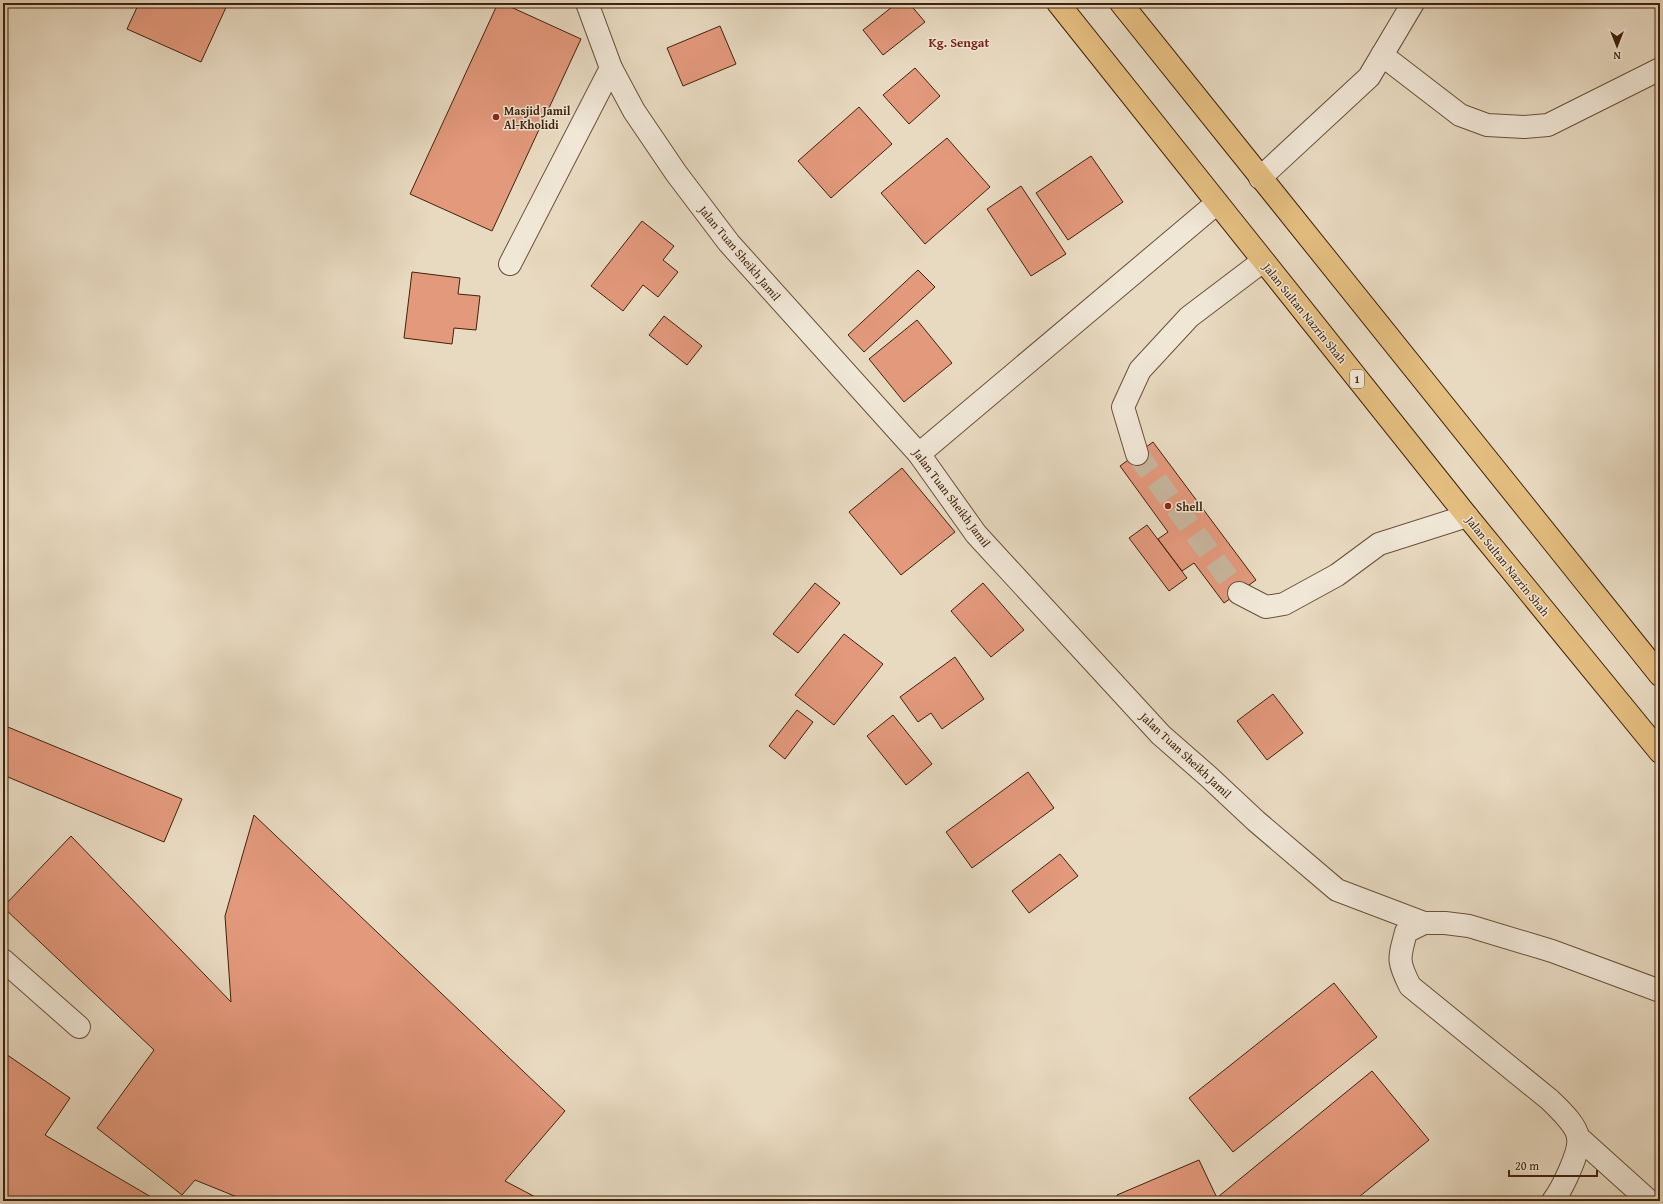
<svg xmlns="http://www.w3.org/2000/svg" width="1663" height="1204" viewBox="0 0 1663 1204" font-family="'Gentium Book Plus',serif">
	<rect width="100%" height="100%" fill="#e8dac1"/>
	<filter id="stains"><feTurbulence type="fractalNoise" baseFrequency=".005" numOctaves="4"/><feColorMatrix values="0 0 0 0 .2 0 0 0 0 .09 0 0 0 0 .02 0 0 0 .5 -.17"/></filter>
	<radialGradient id="worn" r=".72"><stop offset=".6" stop-color="#630" stop-opacity="0"/><stop offset="1" stop-color="#630" stop-opacity=".3"/></radialGradient>
	<g fill="#e3997c" stroke="#41220a">
		<polygon points="139,3 228,3 201,62 127,29"/>
		<polygon points="498,3 502,3 581,39 492,231 410,194"/>
		<polygon points="897,3 909,3 925,22 883,55 863,30"/>
		<polygon points="720,26 736,64 683,86 667,48"/>
		<polygon points="915,68 940,96 909,124 883,95"/>
		<polygon points="859,107 892,144 831,198 798,161"/>
		<polygon points="947,138 990,187 925,244 881,193"/>
		<polygon points="1091,156 1123,202 1068,240 1036,193"/>
		<polygon points="1021,186 1066,254 1031,276 987,209"/>
		<polygon points="642,221 674,246 663,260 678,272 658,297 643,285 623,311 591,286"/>
		<polygon points="918,270 935,287 864,352 848,335"/>
		<polygon points="412,272 460,278 458,294 480,296 476,330 454,328 452,344 404,338"/>
		<polygon points="664,316 702,346 687,365 649,335"/>
		<polygon points="917,320 952,363 904,402 869,359"/>
		<polygon points="1153,442 1256,580 1224,603 1194,563 1182,571 1158,539 1168,532 1120,466"/>
		<polygon points="902,468 955,532 901,575 849,512"/>
		<polygon points="1147,525 1187,578 1169,591 1129,538"/>
		<polygon points="815,583 840,603 798,653 773,634"/>
		<polygon points="983,583 1024,630 991,657 951,611"/>
		<polygon points="844,634 883,664 834,725 795,695"/>
		<polygon points="955,657 984,699 942,729 931,713 918,722 900,697"/>
		<polygon points="1273,694 1303,733 1267,760 1237,721"/>
		<polygon points="797,710 813,722 785,759 769,746"/>
		<polygon points="893,715 932,764 906,785 867,736"/>
		<polygon points="3,725 182,799 164,842 3,775"/>
		<polygon points="1028,772 1054,808 972,868 946,832"/>
		<polygon points="254,815 565,1111 505,1181 543,1201 247,1201 195,1180 182,1195 97,1128 154,1050 3,907 71,836 231,1002 225,916"/>
		<polygon points="1060,854 1078,876 1029,913 1012,891"/>
		<polygon points="1334,983 1377,1037 1233,1152 1189,1098"/>
		<polygon points="3,1052 70,1098 45,1135 158,1201 3,1201"/>
		<polygon points="1372,1071 1429,1140 1354,1201 1213,1201"/>
		<polygon points="1199,1160 1217,1198 1213,1201 1119,1201 1117,1195"/>
	</g>
	<g fill="none" stroke-linecap="round" stroke-linejoin="round">
		<polyline stroke="#c7b59c" stroke-width="22" stroke-dasharray="22 11" stroke-linecap="butt" points="1137,454 1239,593"/>
		<defs>
			<g id="minor">
				<polyline points="587,3 611,68 634,111 676,173 729,243 919,454 976,534 1161,735 1209,777 1256,821 1337,890 1424,923"/>
				<polyline points="1382,55 1460,115 1487,125 1524,127 1548,125 1660,69"/>
				<polyline points="1260,178 1369,77 1413,3"/>
				<polyline points="510,264 611,68"/>
				<polyline points="919,454 1217,203"/>
				<polyline points="1137,454 1123,407 1140,370 1189,317 1263,261"/>
				<polyline points="1239,593 1266,607 1284,604 1337,575 1379,544 1467,516"/>
				<polyline points="3,960 79,1027"/>
				<polyline points="1578,1137 1649,1201"/>
				<path d="M1553 1201C1562 1189 1581 1151 1578 1137 1576 1124 1559 1109 1550 1100L1410 986C1397 960 1399 959 1406 932L1424 923H1445L1469 926 1552 951 1660 991"/>
			</g>
			<g id="highway">
				<polyline points="1058,3 1467,516 1660,752"/>
				<polyline points="1121,3 1660,675"/>
			</g>
		</defs>
		<use href="#minor" stroke="#6b5038" stroke-width="24"/>
		<use href="#highway" stroke="#41220a" stroke-width="24"/>
		<use href="#minor" stroke="#f0e7d7" stroke-width="22"/>
		<use href="#highway" stroke="#e4bd80" stroke-width="22"/>
	</g>
	<g fill="#8f2418" stroke="#f0e7d7" stroke-width="1.5">
		<circle cx="496" cy="117" r="4"/>
		<circle cx="1168" cy="506" r="4"/>
	</g>
	<g text-anchor="middle" dominant-baseline="central" stroke-width="3" stroke-linejoin="round" paint-order="stroke">
		<rect fill="#f0e7d7" stroke="#765d48" stroke-width="1" x="1350" y="370" width="14" height="18" rx="3"/>
		<g font-size="11" font-weight="bold" fill="#41220a">
			<text x="1357" y="379">1</text>
		</g>
		<g font-size="12" font-weight="bold" fill="#41220a" stroke="#f0e7d7" text-anchor="start">
			<text x="504" y="110">Masjid Jamil<tspan x="504" dy="14">Al-Kholidi</tspan></text>
			<text x="1176" y="506">Shell</text>
		</g>
		<g font-size="12" fill="#41220a" stroke="#f0e7d7">
			<text transform="translate(740 253) rotate(50)">Jalan Tuan Sheikh Jamil</text>
			<text transform="translate(1305 313) rotate(51)">Jalan Sultan Nazrin Shah</text>
			<text transform="translate(952 498) rotate(53)">Jalan Tuan Sheikh Jamil</text>
			<text transform="translate(1508 566) rotate(51)">Jalan Sultan Nazrin Shah</text>
			<text transform="translate(1186 755) rotate(43)">Jalan Tuan Sheikh Jamil</text>
		</g>
		<g font-size="13" font-weight="bold" fill="#7a1f14" stroke="#f0e7d7">
			<text x="959" y="42">Kg. Sengat</text>
		</g>
	</g>
	<rect width="1663" height="1204" fill="none" stroke="#e8dac1" stroke-width="16"/>
	<rect x="4" y="4" width="1655" height="1196" fill="none" stroke="#41220a" stroke-width="2"/>
	<rect x="8" y="8" width="1647" height="1188" fill="none" stroke="#41220a"/>
	<g transform="translate(1617 46) rotate(180)" stroke="#f0e7d7" stroke-width="3" paint-order="stroke">
	<path d="M0-3L7 15L0 10L-7 15Z" fill="#41220a"/>
	<text y="-6" font-size="11" font-weight="bold" text-anchor="middle" fill="#41220a">N</text>
	</g>
	<path d="M1509 1170v6h88v-6" fill="none" stroke="#41220a" stroke-width="2"/>
	<text x="1515" y="1170" font-size="12" fill="#41220a" stroke="#f0e7d7" stroke-width="3" paint-order="stroke">20 m</text>
	<rect width="100%" height="100%" filter="url(#stains)"/>
	<rect width="100%" height="100%" fill="url(#worn)"/>
</svg>
